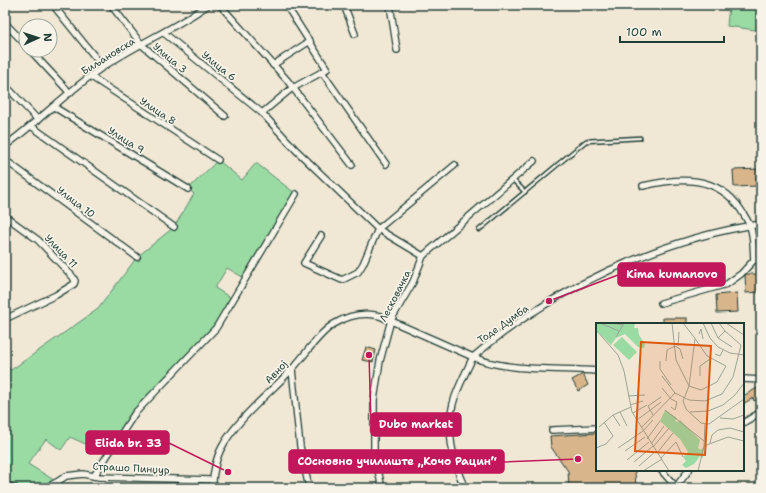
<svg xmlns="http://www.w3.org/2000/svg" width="766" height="493" viewBox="0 0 766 493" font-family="'Shantell Sans',sans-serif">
	<rect width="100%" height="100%" fill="#f1e7d5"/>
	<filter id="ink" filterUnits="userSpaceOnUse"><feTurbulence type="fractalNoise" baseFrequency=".025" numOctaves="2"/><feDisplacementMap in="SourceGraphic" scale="8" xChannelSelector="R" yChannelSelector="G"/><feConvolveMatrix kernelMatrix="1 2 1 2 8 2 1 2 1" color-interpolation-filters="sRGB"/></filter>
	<g filter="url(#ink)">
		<g fill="#9adba4" stroke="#5c8c6c">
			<polygon points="729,5 761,5 761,25 755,30 727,26"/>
			<polygon points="218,160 242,180 256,163 296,194 246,279 227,268 215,288 234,300 216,328 135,411 103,452 70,437 61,450 46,439 28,464 57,482 43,488 5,486 5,365 11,370 98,309 137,257 174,227 194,194 188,189"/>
		</g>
		<g fill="#d9b58b" stroke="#1f3d34">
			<polygon points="761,169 761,176 756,176 757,186 734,187 733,170"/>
			<polygon points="746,274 761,274 761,292 746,293 745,276"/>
			<polygon points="737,293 738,312 717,313 716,295"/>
			<rect x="663" y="318" width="24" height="6"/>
			<polygon points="366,347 376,350 373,362 362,360"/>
			<polygon points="583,374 588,385 578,391 572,380"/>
			<polygon points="761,386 761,397 754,401 753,398 743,404 743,396"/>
			<polygon points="597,433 597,470 635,471 636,488 569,488 568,471 551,447 550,436"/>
		</g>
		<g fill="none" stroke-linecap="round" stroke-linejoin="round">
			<defs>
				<g id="service">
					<polyline points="513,180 525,192"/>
					<polyline points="479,230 586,141 640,138"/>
				</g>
				<g id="minor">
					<polyline points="53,5 103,67"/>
					<polyline points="111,5 142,45 225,116"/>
					<polyline points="220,5 287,80 352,165"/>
					<polyline points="286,5 327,69 322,72"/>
					<polyline points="344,5 355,34"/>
					<polyline points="390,5 397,50"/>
					<polyline points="5,23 26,45"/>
					<polyline points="164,33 262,113 296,150 378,229 423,256"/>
					<polyline points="30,50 70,93"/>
					<polyline points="273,65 310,41"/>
					<polyline points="90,76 218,160"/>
					<polyline points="5,85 38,120"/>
					<polyline points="54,107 188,189"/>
					<polyline points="262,113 291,89 322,72 386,164"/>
					<polyline points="31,126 174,227"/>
					<path d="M5 146C38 122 67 92 100 69 135 45 174 29 208 5"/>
					<polyline points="5,160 137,257"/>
					<path d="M643 186C680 177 718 175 741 210 744 215 748 221 750 226 754 237 753 249 754 260L741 274 727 284 661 303"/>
					<polyline points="5,216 38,240 73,277 75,281 74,284 56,295 5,319"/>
					<polyline points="321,236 304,263 342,280 358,272 363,264 378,229 455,165"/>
					<polyline points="754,260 761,260"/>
					<polyline points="292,369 300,446 309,488"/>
					<polyline points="743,379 761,380"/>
					<polyline points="743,423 761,412"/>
					<polyline points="552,430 597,428"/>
					<polyline points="661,470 676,487"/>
					<polyline points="94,476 135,413 216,328 296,194"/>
					<polyline points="5,486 15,488"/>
					<polyline points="45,488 57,482"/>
					<polyline points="60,488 57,482 66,476 83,474 99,477 212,480"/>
					<path d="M213 488C212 476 216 458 222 447 237 419 271 392 293 368 306 354 318 334 334 324 349 315 364 312 380 316L473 357C549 291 661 238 761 224"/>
					<polyline points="382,488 374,452 374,400 380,361 391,320 413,282 423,256 534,161"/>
					<path d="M465 488C452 462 445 426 455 397 460 383 467 370 473 357 506 372 561 368 597 371"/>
					<polyline points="675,488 689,470"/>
				</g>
			</defs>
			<use href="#service" stroke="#1f3d34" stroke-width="5.5"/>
			<use href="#minor" stroke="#1f3d34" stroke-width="8"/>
			<use href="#service" stroke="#f7f3e8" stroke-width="2.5"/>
			<use href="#minor" stroke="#f7f3e8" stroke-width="5.5"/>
		</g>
	</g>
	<g text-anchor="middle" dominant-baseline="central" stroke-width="3.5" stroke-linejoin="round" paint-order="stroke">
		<g font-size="10" fill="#1f3d34" stroke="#f7f3e8">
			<text transform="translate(108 56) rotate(-32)">Биљановска</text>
			<text transform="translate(170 58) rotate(40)">Улица 3</text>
			<text transform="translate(219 66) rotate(39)">Улица 6</text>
			<text transform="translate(158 111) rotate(33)">Улица 8</text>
			<text transform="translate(126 140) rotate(32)">Улица 9</text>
			<text transform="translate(76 202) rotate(37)">Улица 10</text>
			<text transform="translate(61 251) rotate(46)">Улица 11</text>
			<text transform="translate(395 296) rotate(-63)">Лесковачка</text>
			<text transform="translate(503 324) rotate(-35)">Тоде Думба</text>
			<text transform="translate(276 372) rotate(-47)">Авној</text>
			<text transform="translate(131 468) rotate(3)">Страшо Пинџур</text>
		</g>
	</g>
	<g transform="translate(596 323)">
		<rect width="148" height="148" fill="#f1e7d5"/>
		<path d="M0 0H39L38 5H42L43 12 49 21 48 25 42 24 29 11 20 15 15 22 0 7ZM26 14 41 29 33 37 17 22ZM69 87 81 95 79 98 82 99 84 97 104 117 102 125 105 127 108 123 107 135 104 133 98 141 90 145 86 142 90 138 87 134 92 129 84 116 64 98Z" fill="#9adba4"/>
		<path fill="none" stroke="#9da395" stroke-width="1" d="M4 0 23 8M15 0 27 2M76 0 80 37 93 63 87 78 90 86 105 100 113 101 148 76M87 0 98 14 111 33 130 43 121 59 105 67 93 63 99 16M107 0 114 15 122 24 134 30 148 32M115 0 122 15M123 0 129 8 122 15 136 24M130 0 148 12M0 7 22 32 28 48 36 89 73 148M103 11 105 6 107 16M20 14 28 0M82 23 83 9M119 31 124 33 127 27M64 38V46L75 62M70 38 71 27 79 23 84 26 87 36M66 53 79 70 93 77 109 78 126 71 137 54 145 22 129 8M104 53V43L114 36M66 65 75 76 81 79 79 87 75 84M32 73 49 72M34 82 47 78M69 87 108 118M24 89 31 103M94 89 112 88 127 82 139 72 148 60M37 90 51 82M17 92 24 103M57 92 52 83 65 74M124 95 137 96 148 92M41 97 65 79M109 101 108 123 132 114 148 118M3 104 17 92 35 84M45 105 79 70M51 116 64 98M114 120 116 112 122 107 134 105 148 109M55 121 68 103M57 124 73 105M0 125 10 121 17 113 8 99M22 125 47 108 57 97M29 128 49 114M61 130 77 110M65 135 80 119 87 134M31 137 53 119M38 139 57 123M43 143 60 128M47 148 66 136M102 148 108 123"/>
		<path fill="#de580e" fill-opacity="0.15" stroke="#de580e" stroke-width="2" d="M45 19 115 23 109 132 39 128Z"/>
		<rect width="148" height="148" fill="none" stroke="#1f3d34" stroke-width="2"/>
	</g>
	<path fill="none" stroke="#c2185b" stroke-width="1.5" d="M549 301L618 275M369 355L371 424M228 472L169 443M578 459L504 462"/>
	<g fill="#c2185b" stroke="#f7f3e8" stroke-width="1.5">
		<circle cx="549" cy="301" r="4"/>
		<circle cx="369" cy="355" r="4"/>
		<circle cx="228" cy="472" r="4"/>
		<circle cx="578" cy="459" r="4"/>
	</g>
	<g fill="#c2185b" stroke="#c2185b" stroke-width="1.5">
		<rect x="618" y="263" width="107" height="23" rx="4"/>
		<rect x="371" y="413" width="90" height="23" rx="4"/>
		<rect x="86" y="431" width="83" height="23" rx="4"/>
		<rect x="289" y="450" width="215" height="23" rx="4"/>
	</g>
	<g font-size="11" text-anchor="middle" font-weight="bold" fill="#fff">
		<text x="672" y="278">Kima kumanovo</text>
		<text x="416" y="428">Dubo market</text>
		<text x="128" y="447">Elida br. 33</text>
		<text x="397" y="465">СОсновно училиште „Кочо Рацин“</text>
	</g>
	<rect width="766" height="493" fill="none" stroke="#f7f3e8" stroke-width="20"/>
	<rect x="10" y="10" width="746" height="473" fill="none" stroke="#1f3d34" stroke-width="1.5" filter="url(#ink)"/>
	<g transform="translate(38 38) rotate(87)"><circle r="19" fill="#f7f3e8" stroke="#a1aaa0"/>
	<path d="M0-3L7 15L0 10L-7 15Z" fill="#1f3d34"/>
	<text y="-6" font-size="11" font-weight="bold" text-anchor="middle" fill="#1f3d34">N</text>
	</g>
	<path d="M620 36v6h104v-6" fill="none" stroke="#1f3d34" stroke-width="2"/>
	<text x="626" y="36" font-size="12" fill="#1f3d34" stroke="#f7f3e8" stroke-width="3" paint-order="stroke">100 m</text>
</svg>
